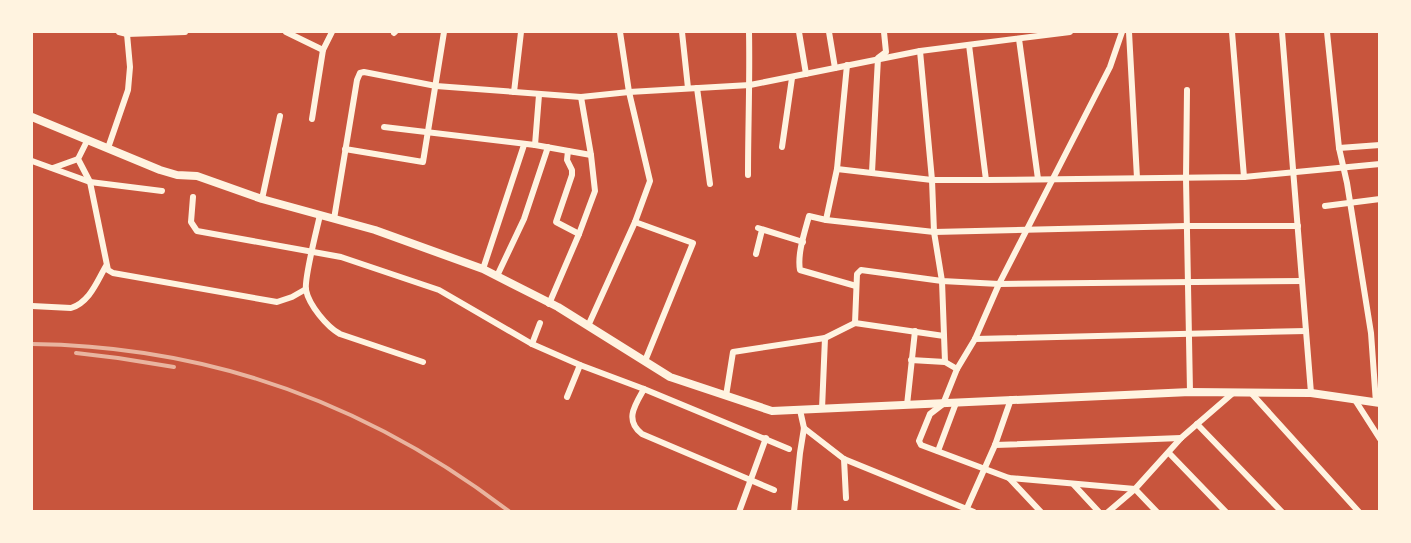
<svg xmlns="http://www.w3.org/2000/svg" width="1411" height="543" viewBox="0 0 1411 543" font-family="'Golos Text',sans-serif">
	<rect width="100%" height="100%" fill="#c8553d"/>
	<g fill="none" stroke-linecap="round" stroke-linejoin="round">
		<g stroke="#fff3e0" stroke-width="6">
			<polyline points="119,32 127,34 185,32"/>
			<polyline points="286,32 323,50"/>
			<polyline points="682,32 688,88"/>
			<polyline points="799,32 806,74"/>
			<polyline points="829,32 835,68"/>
			<polyline points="1122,32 1110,67 999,284 975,339 957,369 943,404 930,414 919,441 921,445 1009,478 1135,489 1157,512"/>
			<polyline points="1129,32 1137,178"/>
			<polyline points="1232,32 1244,177"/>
			<polyline points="1282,32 1311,393"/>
			<polyline points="1327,32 1339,148 1347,183 1371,333 1376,403"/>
			<polyline points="394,33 395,32"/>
			<polyline points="1019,39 1038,179"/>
			<polyline points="969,45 986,180"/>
			<polyline points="920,51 932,180 934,232 942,281 945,362 957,369"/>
			<polyline points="697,88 710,184"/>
			<polyline points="1187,90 1186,178 1190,392"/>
			<polyline points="514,92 521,32"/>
			<polyline points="312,119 323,50 332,32"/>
			<polyline points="384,127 535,145 591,155"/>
			<polyline points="87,141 78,159 90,182 108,270 113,273 277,302 292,297 306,289"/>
			<polyline points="535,145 539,95"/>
			<polyline points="782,147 792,78"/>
			<polyline points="108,148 128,90 130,67 127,34"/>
			<polyline points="1339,148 1380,145"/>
			<polyline points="345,149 423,162 444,32"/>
			<polyline points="568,151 567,160 572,170 572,175 556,222 579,234"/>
			<polyline points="32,161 90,182 162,191"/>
			<polyline points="53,168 78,159"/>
			<polyline points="837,169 932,180 986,180 1244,177 1380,164"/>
			<polyline points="872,172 878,58 886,52 884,32"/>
			<path d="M748 175C748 127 750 80 749 32"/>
			<polyline points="193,197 191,222 197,231 341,257 439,290 532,344 580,365 644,389 789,449"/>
			<polyline points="262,199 280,116"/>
			<polyline points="1325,206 1380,199"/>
			<path d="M320 215C317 229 304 278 306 290 309 305 327 327 340 334L423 362"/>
			<polyline points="334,219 357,80 360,73 364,72 436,86 581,97 629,92 750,85 920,51 1070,32"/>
			<polyline points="826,220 837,169 847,65"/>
			<polyline points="635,222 693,243 645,361"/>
			<polyline points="758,228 803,242"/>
			<polyline points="756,254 762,230"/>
			<polyline points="483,269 524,145"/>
			<polyline points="497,276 524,219 548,147"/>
			<path d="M856 286 800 270C797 254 805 231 809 216L826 220 934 232 1186 226H1298"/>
			<polyline points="549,304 579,234 595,191 591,155 581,97"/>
			<path d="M32 306 71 308C90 302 97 281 106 266"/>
			<polyline points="855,323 857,274 861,270 942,281 999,284 1302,281"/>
			<polyline points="588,326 635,222 650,181 629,92 620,32"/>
			<polyline points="975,339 1306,331"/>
			<polyline points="532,344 540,323"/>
			<polyline points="911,360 945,362"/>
			<path d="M644 389C635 405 624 420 642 434L774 490"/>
			<polyline points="1252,394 1359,512"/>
			<polyline points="726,396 733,352 825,338 855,323 944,336"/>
			<polyline points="567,397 580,365"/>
			<polyline points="1355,400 1380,439"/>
			<polyline points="907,405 915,331"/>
			<polyline points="822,409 825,338"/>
			<polyline points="1197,424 1282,512"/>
			<polyline points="804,428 844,459 974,512"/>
			<polyline points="995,445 1181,438"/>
			<polyline points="938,451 956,403"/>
			<polyline points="1169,453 1226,512"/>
			<polyline points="844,459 846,498"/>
			<polyline points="1009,478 1041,512"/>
			<polyline points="1074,485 1099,512"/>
			<polyline points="967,508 995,445 1011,399"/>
			<polyline points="739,512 766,438"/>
			<polyline points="794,512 800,453 804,428 800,410"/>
			<polyline points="1108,512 1135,489 1181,438 1233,393"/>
		</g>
		<polyline stroke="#fff3e0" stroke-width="8" points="32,117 160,170 177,175 197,176 262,199 375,230 483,269 558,307 670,377 772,411 1190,392 1311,393 1380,403"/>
		<g stroke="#e9b49f" stroke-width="4">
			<path d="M32 344C210 346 369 404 510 512"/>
			<polyline points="76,353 118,358 174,367"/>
		</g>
	</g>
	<rect width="1411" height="543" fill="none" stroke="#fff3e0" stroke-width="66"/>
</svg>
